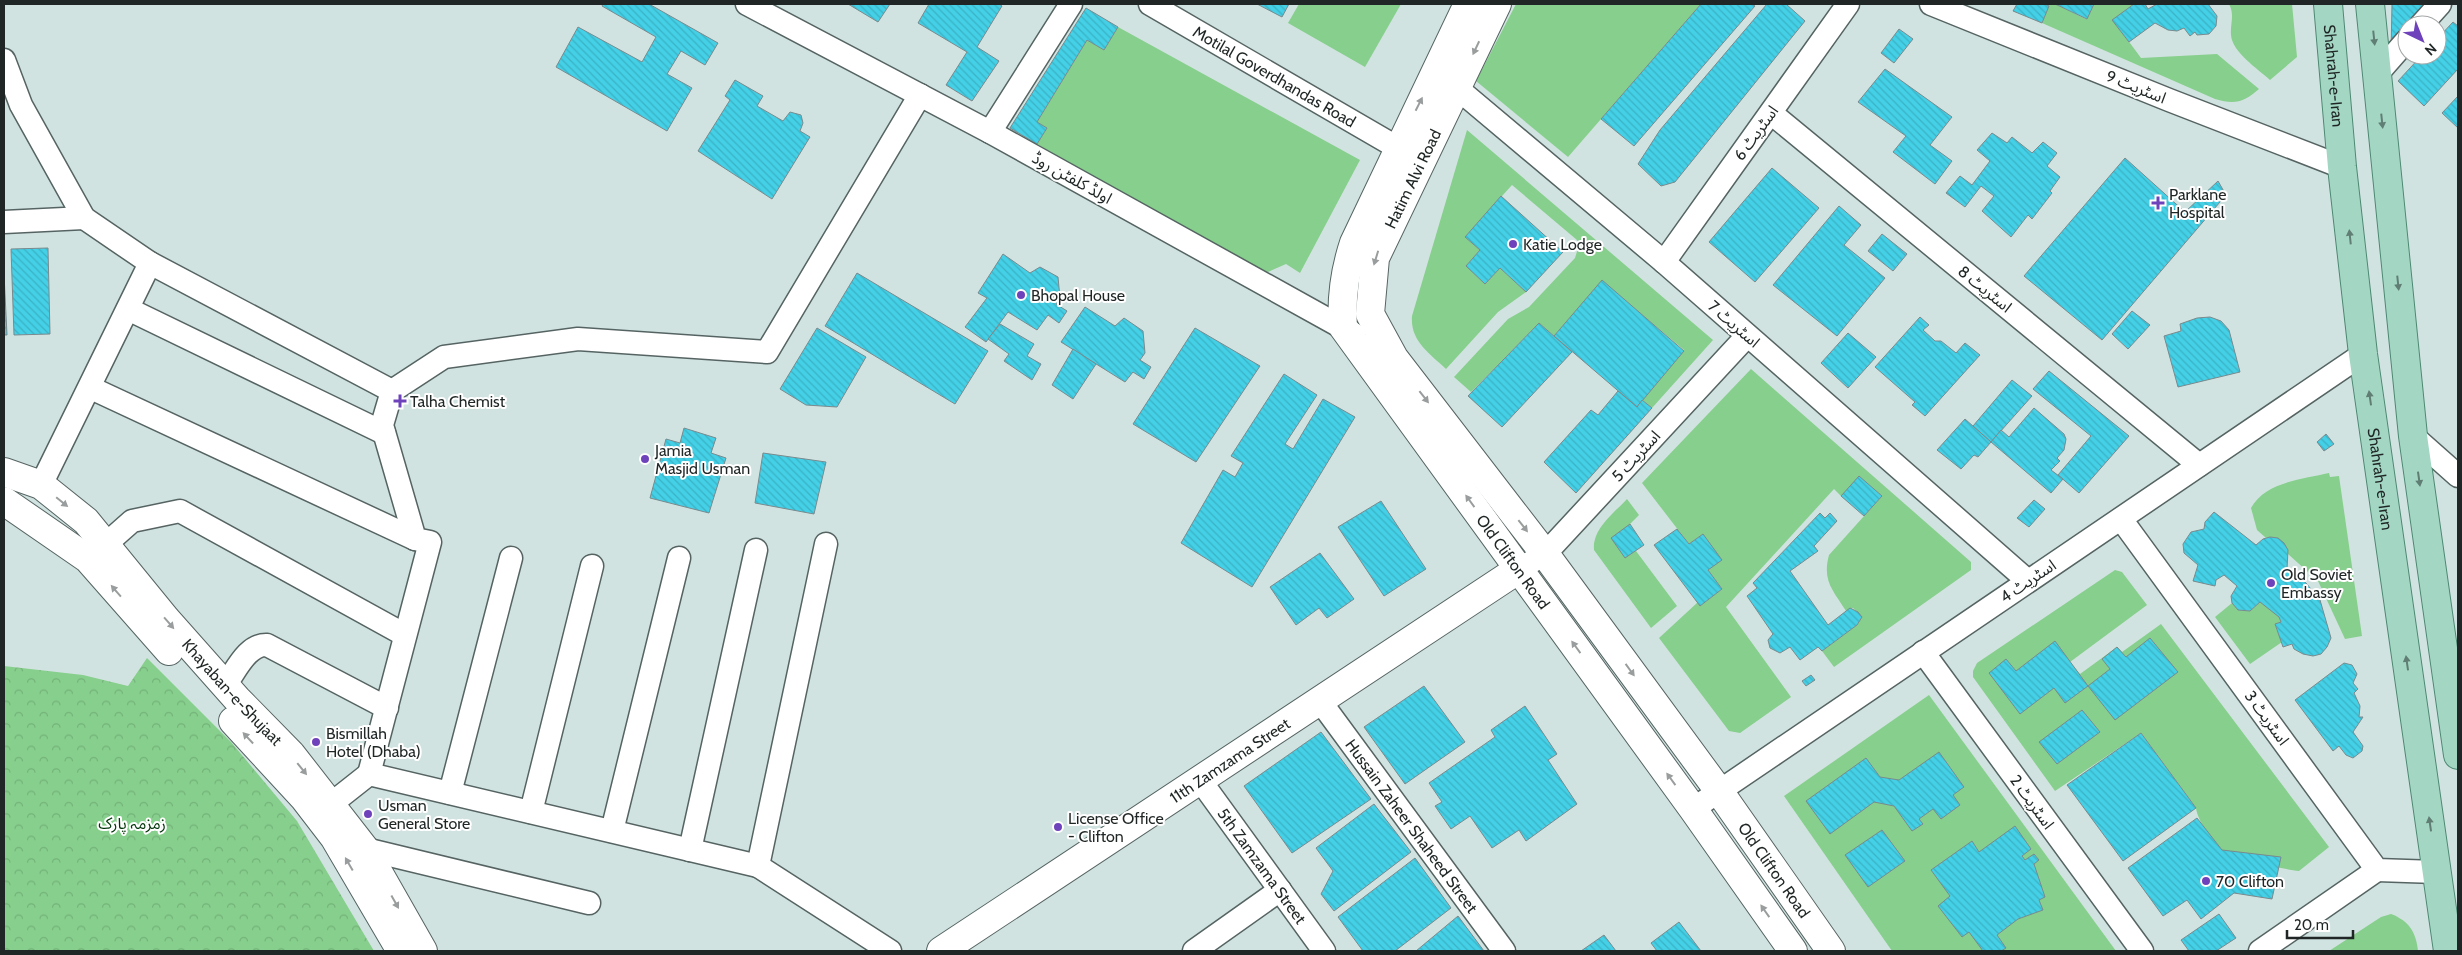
<svg xmlns="http://www.w3.org/2000/svg" width="2462" height="955" viewBox="0 0 2462 955" font-family="Cabin,'Noto Sans Arabic',sans-serif">
	<defs>
		<pattern id="park-crowns" width="20" height="18" patternUnits="userSpaceOnUse" patternTransform="scale(1.25)"><rect width="20" height="18" fill="#87cf8c"/><path d="M2 6a3 3 0 1 1 6 0M12 15a3 3 0 1 1 6 0" fill="none" stroke="#74b279"/></pattern>
		<pattern id="building-back-hatch" width="6" height="6" patternUnits="userSpaceOnUse" patternTransform="scale(1.25)"><rect width="6" height="6" fill="#44d0e6"/><path d="M-1 5l2 2M0 0l6 6M5-1l2 2" fill="none" stroke="#3bb2c5"/></pattern>
	</defs>
	<rect width="100%" height="100%" fill="#d1e3e1"/>
	<g fill="#87cf8c">
		<polygon points="1299,4 1401,4 1365,67 1288,23"/>
		<polygon points="1516,4 1701,4 1568,157 1476,81"/>
		<path d="M2045 4H2055L2086 19 2094 4H2134L2113 20 2141 58 2217 54 2259 89C2244 102 2235 105 2215 99L2042 23 2049 6Z"/>
		<path d="M2229 4H2292L2297 57 2270 80C2258 69 2232 52 2231 35 2230 24 2235 15 2229 4Z"/>
		<polygon points="1118,27 1360,160 1300,273 1286,264 1261,275 1037,144 1047,128 1037,122 1087,40 1104,50"/>
		<path d="M1467 130 1713 340 1652 408 1642 400 1684 350 1602 281 1554 336 1539 323 1471 392 1454 377 1508 319 1529 307 1575 258 1579 245 1577 240 1512 185 1465 237 1480 250 1466 266 1485 284 1500 268 1526 292 1498 312 1446 369C1429 353 1410 341 1412 316Z"/>
		<path d="M1751 369 1971 562V570L1834 667 1822 651 1857 625 1862 617 1853 608 1846 611C1833 590 1822 581 1829 555L1882 496H1841L1834 489 1726 607 1791 697 1740 733 1729 731 1659 638 1698 602 1700 606 1722 589 1708 570 1703 534 1689 544 1642 483Z"/>
		<path d="M2329 473 2330 477 2339 476 2362 636 2345 639 2318 581 2288 554 2281 541 2274 537 2266 538 2257 530 2251 508C2265 482 2303 479 2329 473Z"/>
		<path d="M1627 499 1639 515 1630 524 1636 551 1677 606 1651 628 1594 550C1592 529 1614 513 1627 499Z"/>
		<path d="M2115 570 2122 572 2147 605 2070 662 2080 674 2117 647 2122 652 2161 624 2329 847 2299 871C2282 869 2237 859 2223 851 2213 845 2197 819 2196 808L2141 733 2055 791 1973 677V671L1977 663Z"/>
		<polygon points="2260,602 2278,615 2281,622 2275,625 2282,642 2250,664 2215,617 2232,603 2238,610 2250,611"/>
		<polygon points="1929,695 2116,951 1892,951 1784,796"/>
		<path d="M2391 914C2409 921 2416 932 2418 951H2329L2381 917Z"/>
	</g>
	<polygon fill="url(#park-crowns)" points="147,658 231,742 297,821 374,951 4,951 4,666 83,675 128,686"/>
	<g fill="url(#building-back-hatch)" stroke="#7a8a8d">
		<polygon points="603,4 649,4 718,43 705,65 681,51 667,74 692,88 667,131 556,67 578,27 642,62 656,37 602,6"/>
		<polygon points="848,4 890,4 878,22"/>
		<polygon points="929,4 999,4 1002,6 977,47 999,61 972,101 946,85 967,52 918,23"/>
		<polygon points="1257,4 1289,4 1282,17"/>
		<polygon points="1701,4 1752,4 1755,6 1634,146 1601,119"/>
		<polygon points="1767,4 1786,4 1805,21 1675,182 1661,186 1638,164 1660,130"/>
		<polygon points="2017,4 2045,4 2049,6 2042,23 2013,11"/>
		<polygon points="2055,4 2094,4 2087,19"/>
		<polygon points="2134,4 2145,4 2148,9 2157,4 2208,4 2217,16 2216,26 2209,34 2197,35 2195,32 2190,36 2184,28 2177,31 2168,30 2155,23 2129,42 2112,20"/>
		<polygon points="2392,4 2438,4 2418,25 2407,25 2407,37 2391,53"/>
		<polygon points="1086,8 1118,27 1104,50 1087,40 1037,122 1047,128 1037,144 1010,128"/>
		<polygon points="2453,22 2458,26 2458,69 2424,106 2398,81 2422,55 2437,55 2437,39"/>
		<polygon points="1899,29 1913,39 1894,63 1881,53"/>
		<polygon points="1885,69 1952,117 1930,145 1952,161 1935,184 1893,152 1906,136 1858,102"/>
		<polygon points="735,80 763,96 757,106 783,121 790,112 801,115 803,123 800,131 810,137 772,199 698,151 730,100 725,96"/>
		<polygon points="2458,96 2458,128 2442,113"/>
		<polygon points="1992,133 2007,143 2012,137 2032,153 2043,142 2057,153 2047,166 2060,177 2050,191 2052,193 2032,219 2028,215 2011,237 1982,211 1994,196 1981,186 1965,207 1946,193 1960,176 1972,185 1990,161 1977,150"/>
		<polygon points="2125,158 2185,212 2218,181 2226,195 2102,340 2024,276"/>
		<polygon points="1772,168 1819,208 1755,282 1709,242"/>
		<polygon points="1501,196 1563,252 1526,292 1500,268 1485,284 1466,266 1480,250 1465,237"/>
		<polygon points="1839,206 1861,225 1844,245 1885,278 1837,336 1773,285"/>
		<polygon points="1882,234 1907,254 1893,271 1868,251"/>
		<polygon points="48,248 50,334 14,335 11,249"/>
		<polygon points="1003,254 1030,273 1040,267 1058,277 1060,298 1056,304 1067,311 1059,323 1048,315 1037,330 1008,312 986,342 965,327 987,298 978,293"/>
		<polygon points="857,273 988,351 955,404 825,326"/>
		<polygon points="4,274 7,335 4,335"/>
		<polygon points="1602,280 1684,351 1637,407 1554,336"/>
		<polygon points="1085,307 1115,326 1124,318 1143,331 1145,353 1140,360 1151,367 1144,379 1133,372 1125,382 1061,342"/>
		<polygon points="2132,311 2150,325 2128,349 2112,334"/>
		<polygon points="1920,317 1929,325 1923,330 1935,341 1941,341 1956,353 1965,343 1980,355 1925,416 1912,405 1915,402 1875,367"/>
		<polygon points="2210,317 2221,321 2229,330 2240,372 2178,387 2164,336 2181,331 2180,324 2197,318"/>
		<polygon points="1539,323 1572,352 1502,427 1468,396"/>
		<polygon points="1000,324 1034,344 1027,356 1041,364 1032,380 1004,361 1009,354 988,339"/>
		<polygon points="817,328 866,357 837,407 806,405 780,389"/>
		<polygon points="1195,328 1260,366 1196,462 1133,424"/>
		<polygon points="1848,333 1876,357 1848,388 1821,363"/>
		<polygon points="1073,349 1096,364 1073,399 1052,385"/>
		<polygon points="2049,371 2129,436 2079,493 2058,475 2091,436 2033,389"/>
		<polygon points="1284,374 1317,395 1285,444 1293,449 1323,399 1355,417 1252,587 1181,543 1223,470 1235,477 1243,463 1231,456"/>
		<polygon points="2012,380 2032,396 1991,442 1973,426"/>
		<polygon points="1618,391 1637,407 1642,400 1652,408 1576,493 1544,462 1591,410 1598,415"/>
		<polygon points="2034,408 2064,434 2066,439 2064,450 2057,458 2060,461 2051,470 2063,479 2051,493 1991,442 2001,430 2009,437"/>
		<polygon points="1965,419 1991,442 1978,457 1974,455 1961,469 1937,450"/>
		<polygon points="684,428 716,438 711,453 726,458 709,513 650,498 666,439 680,443"/>
		<polygon points="2326,434 2334,444 2324,451 2317,442"/>
		<polygon points="763,453 826,462 814,514 755,503"/>
		<polygon points="1859,476 1882,496 1864,516 1841,496"/>
		<polygon points="2034,500 2045,509 2029,527 2017,518"/>
		<polygon points="1381,501 1426,569 1384,596 1338,527"/>
		<polygon points="2214,512 2256,545 2263,539 2270,537 2278,538 2284,543 2288,550 2287,569 2306,583 2320,600 2331,638 2327,647 2321,654 2313,656 2303,654 2294,649 2292,644 2283,647 2275,624 2281,622 2279,617 2260,602 2250,611 2238,610 2232,603 2231,596 2237,586 2224,575 2216,580 2215,586 2193,581 2198,565 2184,553 2183,544 2191,532 2204,529 2205,522"/>
		<polygon points="1820,513 1825,518 1830,513 1837,521 1814,546 1818,551 1790,571 1828,625 1850,608 1858,612 1862,617 1857,625 1822,651 1818,647 1800,660 1790,647 1780,653 1770,648 1768,640 1773,634 1747,596 1757,588 1753,583"/>
		<polygon points="1630,524 1644,545 1625,558 1611,538"/>
		<polygon points="1677,529 1689,544 1703,534 1722,560 1708,570 1722,589 1700,606 1654,545"/>
		<polygon points="1320,553 1354,599 1327,618 1319,608 1296,625 1270,587"/>
		<polygon points="2150,638 2178,672 2115,720 2088,686 2110,669 2102,659 2117,647 2126,657"/>
		<polygon points="2055,641 2088,686 2065,703 2054,688 2020,714 1989,673 2006,659 2016,671"/>
		<polygon points="2344,663 2352,665 2357,674 2353,683 2358,689 2354,693 2360,706 2359,717 2363,717 2353,732 2363,746 2362,751 2353,758 2346,755 2339,746 2333,751 2295,700"/>
		<polygon points="1811,675 1815,680 1806,686 1802,681"/>
		<polygon points="1424,686 1465,742 1405,784 1364,727"/>
		<polygon points="1525,706 1557,754 1548,760 1577,804 1526,841 1519,830 1492,848 1470,816 1451,829 1435,806 1442,802 1429,783 1495,737 1491,730"/>
		<polygon points="2082,710 2100,732 2057,764 2039,742"/>
		<polygon points="1321,732 1371,799 1292,853 1244,786"/>
		<polygon points="2141,733 2196,808 2123,861 2067,785"/>
		<polygon points="1939,752 1964,787 1953,795 1960,805 1941,819 1933,809 1919,819 1923,824 1912,831 1894,806 1874,802 1830,834 1806,801 1866,758 1880,777 1899,780"/>
		<polygon points="1374,804 1411,852 1334,911 1321,894 1333,871 1316,848"/>
		<polygon points="2197,818 2222,850 2281,857 2272,899 2234,893 2201,919 2187,900 2163,916 2128,868"/>
		<polygon points="2015,826 2031,849 2022,856 2025,860 2034,854 2039,860 2034,864 2045,897 2039,900 2043,910 2018,919 1997,935 2006,948 2001,951 1983,951 1969,932 1962,937 1938,906 1950,896 1931,870 1972,841 1979,852"/>
		<polygon points="1882,830 1905,861 1868,887 1845,855"/>
		<polygon points="1415,858 1451,908 1395,951 1363,951 1338,917"/>
		<polygon points="2219,914 2236,938 2216,951 2189,951 2181,940"/>
		<polygon points="1458,916 1484,951 1416,951"/>
		<polygon points="1679,922 1701,951 1657,951 1651,943"/>
		<polygon points="1604,935 1616,951 1581,951"/>
	</g>
	<g fill="none" stroke-linecap="round" stroke-linejoin="round">
		<defs>
			<g id="street">
				<polyline points="747,4 990,132 1354,334"/>
				<path id="s1" d="M1150 4 1398 148"/>
				<polyline points="1931,4 2169,100 2342,167"/>
				<polyline points="2421,25 2440,4"/>
				<polyline points="4,60 21,105 84,218 150,263 392,391 382,425 415,539 430,542 369,774"/>
				<polyline points="2378,73 2407,40"/>
				<polyline points="1445,78 1664,262 2028,581"/>
				<polyline points="1771,113 2199,465"/>
				<polyline points="990,132 1071,4"/>
				<polyline points="4,222 84,218"/>
				<polyline points="1664,262 1848,4"/>
				<polyline points="128,309 384,433"/>
				<polyline points="91,388 415,539"/>
				<polyline points="392,391 444,357 578,339 767,352 920,95"/>
				<polyline points="2413,436 2458,476"/>
				<polyline points="41,485 150,263"/>
				<polyline points="2121,519 2377,870 2436,872"/>
				<polyline points="106,544 132,521 180,511 405,635"/>
				<polyline points="826,544 758,866 890,951"/>
				<polyline points="1519,569 1545,554 1747,336"/>
				<polyline points="1923,652 2142,951"/>
				<path d="M225 685C236 671 247 644 267 645L387 708"/>
				<path id="s2" d="M1320 701 1504 951"/>
				<path id="s3" d="M1200 780 1324 951"/>
				<polyline points="450,793 511,558"/>
				<polyline points="331,804 369,774 758,866"/>
				<polyline points="1693,809 2363,354"/>
				<polyline points="531,812 592,566"/>
				<polyline points="612,831 679,558"/>
				<polyline points="365,849 589,903"/>
				<polyline points="690,850 756,550"/>
				<polyline points="1194,951 1280,890"/>
				<polyline points="2260,951 2377,870"/>
			</g>
			<g id="secondary">
				<path id="s4" d="M1468 4 1354 243C1345 270 1341 298 1343 327L1693 809 1793 951"/>
				<path id="s5" d="M1497 4 1375 258 1370 314 1394 358 1545 554 1719 791 1831 951"/>
				<path id="s6" d="M4 472 41 485 86 521 166 619 237 699 291 754 365 849 423 951"/>
				<polyline points="4,501 88,559 169,651"/>
				<polyline points="233,721 304,798 334,837 401,951"/>
				<path id="s7" d="M941 951 1519 569"/>
			</g>
			<g id="primary">
				<path id="s8" d="M2328 4 2342 167 2363 354 2448 951"/>
				<polyline points="2370,4 2413,436 2458,755"/>
			</g>
		</defs>
		<use href="#street" stroke="#556462" stroke-width="25"/>
		<use href="#secondary" stroke="#556462" stroke-width="30"/>
		<use href="#primary" stroke="#4d8872" stroke-width="30"/>
		<use href="#street" stroke="#fff" stroke-width="22"/>
		<use href="#secondary" stroke="#fff" stroke-width="28"/>
		<use href="#primary" stroke="#a3d7c4" stroke-width="28"/>
	</g>
	<defs><path id="oneway-solid" d="M-6-.8H1V-3.2L6.5 0L1 3.2V.8H-6Z" transform="scale(1.25)"/></defs>
	<g fill="#617e74">
		<use href="#oneway-solid" transform="translate(2374 38) rotate(84)"/>
		<use href="#oneway-solid" transform="translate(2382 121) rotate(84)"/>
		<use href="#oneway-solid" transform="translate(2350 237) rotate(-96)"/>
		<use href="#oneway-solid" transform="translate(2398 283) rotate(84)"/>
		<use href="#oneway-solid" transform="translate(2370 398) rotate(-98)"/>
		<use href="#oneway-solid" transform="translate(2419 479) rotate(82)"/>
		<use href="#oneway-solid" transform="translate(2407 663) rotate(-98)"/>
		<use href="#oneway-solid" transform="translate(2430 824) rotate(-98)"/>
	</g>
	<g fill="#9a9d9d">
		<use href="#oneway-solid" transform="translate(1476 48) rotate(115)"/>
		<use href="#oneway-solid" transform="translate(1419 104) rotate(-63)"/>
		<use href="#oneway-solid" transform="translate(1376 258) rotate(107)"/>
		<use href="#oneway-solid" transform="translate(1424 397) rotate(52)"/>
		<use href="#oneway-solid" transform="translate(1470 501) rotate(-126)"/>
		<use href="#oneway-solid" transform="translate(62 502) rotate(39)"/>
		<use href="#oneway-solid" transform="translate(1523 526) rotate(52)"/>
		<use href="#oneway-solid" transform="translate(116 591) rotate(-131)"/>
		<use href="#oneway-solid" transform="translate(169 623) rotate(49)"/>
		<use href="#oneway-solid" transform="translate(1576 647) rotate(-126)"/>
		<use href="#oneway-solid" transform="translate(1630 670) rotate(54)"/>
		<use href="#oneway-solid" transform="translate(248 738) rotate(-133)"/>
		<use href="#oneway-solid" transform="translate(302 769) rotate(51)"/>
		<use href="#oneway-solid" transform="translate(1671 779) rotate(-126)"/>
		<use href="#oneway-solid" transform="translate(349 864) rotate(-120)"/>
		<use href="#oneway-solid" transform="translate(395 902) rotate(61)"/>
		<use href="#oneway-solid" transform="translate(1765 911) rotate(-125)"/>
	</g>
	<g fill="#6e42ba" stroke="#fff" stroke-width="2">
		<path d="M2155.5 195.5h5v5h5v5h-5v5h-5v-5h-5v-5h5z"/>
		<circle cx="1513" cy="244" r="5"/>
		<circle cx="1021" cy="295" r="5"/>
		<path d="M397.5 393.5h5v5h5v5h-5v5h-5v-5h-5v-5h5z"/>
		<circle cx="645" cy="459" r="5"/>
		<circle cx="2271" cy="583" r="5"/>
		<circle cx="316" cy="742" r="5"/>
		<circle cx="368" cy="814" r="5"/>
		<circle cx="1058" cy="827" r="5"/>
		<circle cx="2206" cy="881" r="5"/>
	</g>
	<g text-anchor="middle" dominant-baseline="central" stroke-width="4" stroke-linejoin="round" paint-order="stroke">
		<g font-size="16" fill="#1f2625" stroke="#fff">
			<text stroke="none"><textPath href="#s1" startOffset="144">Motilal Goverdhandas Road</textPath></text>
			<text stroke="none"><textPath href="#s8" startOffset="72">Shahrah-e-Iran</textPath></text>
			<text transform="translate(2136 87) rotate(22)">اسٹریٹ 9</text>
			<text transform="translate(1756 133) rotate(-54)">اسٹریٹ 6</text>
			<text transform="translate(1072 178) rotate(29)">اولڈ کلفٹن روڈ</text>
			<text transform="translate(1413 179) rotate(-64)">Hatim Alvi Road</text>
			<text transform="translate(1985 289) rotate(39)">اسٹریٹ 8</text>
			<text transform="translate(1734 324) rotate(41)">اسٹریٹ 7</text>
			<text transform="translate(1636 456) rotate(-47)">اسٹریٹ 5</text>
			<text stroke="none"><textPath href="#s8" startOffset="478">Shahrah-e-Iran</textPath></text>
			<text stroke="none"><textPath href="#s4" startOffset="640">Old Clifton Road</textPath></text>
			<text transform="translate(2028 581) rotate(-34)">اسٹریٹ 4</text>
			<text stroke="none"><textPath href="#s6" startOffset="322">Khayaban-e-Shujaat</textPath></text>
			<text transform="translate(2267 718) rotate(54)">اسٹریٹ 3</text>
			<text stroke="none"><textPath href="#s7" startOffset="346">11th Zamzama Street</textPath></text>
			<text transform="translate(2032 802) rotate(54)">اسٹریٹ 2</text>
			<text stroke="none"><textPath href="#s2" startOffset="155">Hussain Zaheer Shaheed Street</textPath></text>
			<text stroke="none"><textPath href="#s3" startOffset="106">5th Zamzama Street</textPath></text>
			<text stroke="none"><textPath href="#s5" startOffset="1026">Old Clifton Road</textPath></text>
		</g>
		<g font-size="16" fill="#1f2625" stroke="#fff" text-anchor="start">
			<text x="2169" y="194">Parklane<tspan x="2169" dy="18">Hospital</tspan></text>
			<text x="1523" y="244">Katie Lodge</text>
			<text x="1031" y="295">Bhopal House</text>
			<text x="410" y="401">Talha Chemist</text>
			<text x="655" y="450">Jamia<tspan x="655" dy="18">Masjid Usman</tspan></text>
			<text x="2281" y="574">Old Soviet<tspan x="2281" dy="18">Embassy</tspan></text>
			<text x="326" y="733">Bismillah<tspan x="326" dy="18">Hotel (Dhaba)</tspan></text>
			<text x="378" y="805">Usman<tspan x="378" dy="18">General Store</tspan></text>
			<text x="1068" y="818">License Office<tspan x="1068" dy="18">- Clifton</tspan></text>
			<text x="2216" y="881">70 Clifton</text>
		</g>
		<g font-size="16" fill="#003509" stroke="#fff">
			<text x="132" y="823">زمزمہ پارک</text>
		</g>
	</g>
	<rect width="2462" height="955" fill="none" stroke="#1f2625" stroke-width="10"/>
	<g transform="translate(2422 40) rotate(137)"><circle r="24" fill="#ffffff" stroke="#a5a8a8"/>
	<path d="M0-4L9 19L0 12L-9 19Z" fill="#6e42ba"/>
	<text y="-8" font-size="14" font-weight="bold" text-anchor="middle" fill="#1f2625">N</text>
	</g>
	<path d="M2287 930v8h66v-8" fill="none" stroke="#1f2625" stroke-width="2.5"/>
	<text x="2294" y="930" font-size="15" fill="#1f2625" stroke="#ffffff" stroke-width="4" paint-order="stroke">20 m</text>
</svg>
